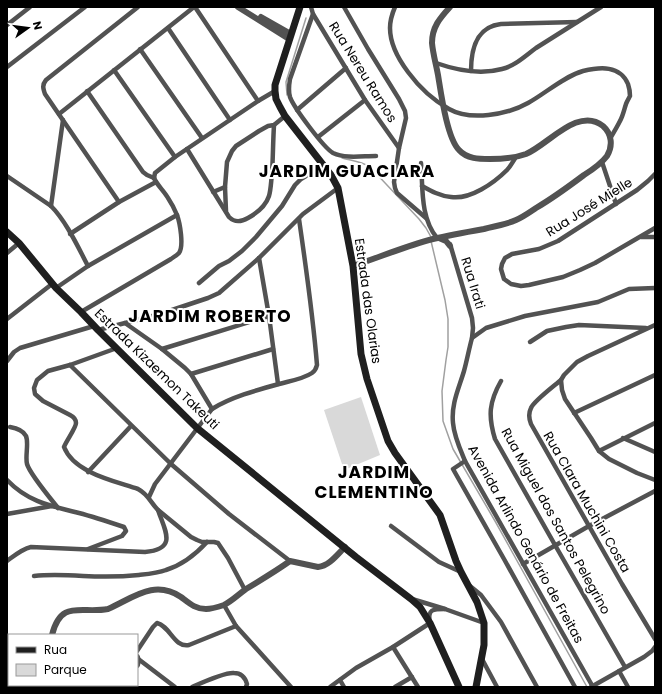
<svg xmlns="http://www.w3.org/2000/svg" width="662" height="694" viewBox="0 0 662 694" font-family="Poppins,sans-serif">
	<rect width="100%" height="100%" fill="#fff"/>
	<polygon fill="#d9d9d9" points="361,397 380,455 344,470 324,410"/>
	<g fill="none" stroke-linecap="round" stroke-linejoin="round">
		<g stroke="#a0a0a0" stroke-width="1.5">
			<polyline points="287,95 286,82 306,18"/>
			<path d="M342 158C353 161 360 161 370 167L419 219 426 228 431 237"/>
			<polyline points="431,241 445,300 448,319 448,347 446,360 442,391 443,421 453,449 495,521 587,687"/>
		</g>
		<g stroke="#525252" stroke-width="4.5">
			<polyline points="195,7 258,101"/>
			<polyline points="311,7 313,14 365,100 399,148"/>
			<polyline points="344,7 368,49 399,99 405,111 406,118 399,148 394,182 395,188 397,193 426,218"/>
			<path d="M395 7C392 14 390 20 390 28 390 43 399 60 408 72 419 87 433 100 449 109 470 121 507 115 528 103 546 93 563 77 583 71 600 67 620 65 628 84 629 87 630 92 630 96 629 98 627 101 626 104 624 110 623 116 620 121 617 127 614 132 611 137"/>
			<path d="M313 14 290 79C289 85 288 91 290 97 294 108 324 148 333 153 346 159 362 156 376 156"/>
			<polyline points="7,25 30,7"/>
			<polyline points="168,28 230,120"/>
			<polyline points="140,49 202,138"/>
			<path d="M436 63C456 70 480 75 502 69 515 66 525 56 536 48 558 34 579 21 601 7"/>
			<polyline points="7,67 85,7"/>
			<polyline points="114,70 175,157"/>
			<path d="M471 71C471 49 476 27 501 24L577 22"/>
			<polyline points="87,91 143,172 147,175 154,178"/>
			<polyline points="297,110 346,68"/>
			<polyline points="59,114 194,7"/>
			<polyline points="318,137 365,100"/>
			<path d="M187 149 229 217C235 223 241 222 248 218 257 213 266 205 269 196 271 189 271 181 272 174 273 158 273 141 274 125"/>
			<polyline points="602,162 616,204"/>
			<path d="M421 163C423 188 420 217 437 238"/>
			<polyline points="655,174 648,181 637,190 558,241 539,249 512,254 505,258 502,264 501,269 504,279 511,284 521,286 529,285 563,277 580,270 595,263 655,228"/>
			<path d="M7 176 51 206C66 221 78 247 88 266"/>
			<polyline points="154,178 155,173 175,157 258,101 275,91"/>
			<path d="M422 186C431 191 440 196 451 197 470 200 494 183 507 170 511 166 513 161 516 157"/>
			<polyline points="213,192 225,187"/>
			<path d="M119 202 45 94C43 88 42 85 46 80L138 7"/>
			<polyline points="51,206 63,120"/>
			<polyline points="226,211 225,187 227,162 232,151 236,146 259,131 268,126 274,125 285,116"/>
			<polyline points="70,234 119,202 156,182"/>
			<polyline points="641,237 655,237"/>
			<polyline points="450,244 472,318 473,328 472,338"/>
			<polyline points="7,253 19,243"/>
			<polyline points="259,258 269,316 278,384"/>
			<polyline points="199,283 219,266 229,261 242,251 256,237 282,206 295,185 301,179 324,165"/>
			<polyline points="56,288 88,266 177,215"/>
			<path d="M81 312 171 259C174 257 177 255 179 253 184 246 180 223 177 215 175 210 172 204 168 198 164 191 157 185 154 178"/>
			<polyline points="7,319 52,284"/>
			<polyline points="125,323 162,349 185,368 191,374 212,409"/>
			<polyline points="655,325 588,356 577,362 564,375 561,380 562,390 565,399 591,438 599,451 609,459 637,473 655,480"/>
			<polyline points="98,330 160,314 208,298 219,293 259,258 303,214 338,188"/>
			<polyline points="530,342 547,331 566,327 579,325 646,328"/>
			<path d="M117 348 70 365 48 371 37 380 34 388 35 394 43 401 70 415C74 417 76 419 76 423 76 428 66 441 64 447 74 473 115 481 138 489 148 494 151 503 158 510L191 537 197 540 202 542H214L218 543 228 558 245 590"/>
			<polyline points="162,349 269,316"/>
			<polyline points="7,361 14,352 20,348 94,326"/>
			<polyline points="70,365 171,464 229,514 290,561"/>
			<polyline points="191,374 273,349"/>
			<path d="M561 380C554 386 534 401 531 408 528 414 529 419 531 424L622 584 655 639"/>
			<path d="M501 381C489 402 488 416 495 439L555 545 625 667"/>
			<polyline points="574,413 655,375"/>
			<path d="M10 427C16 428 23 430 26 436 29 443 25 456 27 464 30 474 50 498 58 508"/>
			<polyline points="623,438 655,452"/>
			<polyline points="599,451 655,423"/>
			<polyline points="465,461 453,469 504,559 575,687"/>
			<polyline points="88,472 131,426"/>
			<path d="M7 480C28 502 51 506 79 513 94 517 109 522 124 527L126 531 122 536 88 549"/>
			<path d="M149 497 155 484 212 409C231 397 257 390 279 384 290 381 303 379 312 373 315 371 316 369 317 365 313 316 306 267 299 219"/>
			<polyline points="7,514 52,506"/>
			<polyline points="391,526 439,562 461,572"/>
			<path d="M7 561C15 555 22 549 31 547L145 552C178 549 165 531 158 510"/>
			<polyline points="523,564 589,526 655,491"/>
			<path d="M34 576C51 574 67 575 83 576 102 577 120 577 139 575 148 574 158 573 166 570 182 565 196 554 207 542"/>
			<polyline points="470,586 481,595 501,622 537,687"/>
			<polyline points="412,599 445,609 484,623"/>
			<polyline points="224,605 236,626 291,687"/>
			<polyline points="393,647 418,687"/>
			<path d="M137 651 153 627 157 623C170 626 174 648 189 645L236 626"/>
			<polyline points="137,658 175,687"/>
			<polyline points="482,659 497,687"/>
			<polyline points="619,671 628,687"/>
			<polyline points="340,680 344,687"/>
			<path d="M192 687C201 683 225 672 234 673 241 673 245 677 247 684L246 687"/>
			<path d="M330 687 356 668 393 647 430 623C427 609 433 609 445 609"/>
			<polyline points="395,687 412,677"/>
			<polyline points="591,687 644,657 652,651 655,647"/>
			<path d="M593 687 465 461C460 449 454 436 453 423 451 404 459 388 464 371 467 360 469 349 472 338L486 328 525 316 598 302 629 289 655 288"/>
		</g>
		<g stroke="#525252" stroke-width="6">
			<polyline points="238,7 289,39"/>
			<polyline points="261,17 291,34"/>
			<polyline points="439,238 446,241 450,246"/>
			<path d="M353 266C380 257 406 246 433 239 450 235 467 232 484 229 495 226 505 225 516 220 523 217 530 212 536 208 553 198 568 187 584 175 592 170 601 164 607 156 613 146 612 134 603 126 578 106 548 145 526 154 515 158 502 159 490 159 479 159 467 159 459 150 447 138 441 93 438 75 436 64 433 54 432 43 432 27 440 18 450 7"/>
			<path d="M52 635C61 599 81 614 108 609 133 598 154 579 181 597 189 603 195 609 206 609 211 609 218 607 224 605 232 601 239 594 246 589 261 580 276 571 290 561L318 567C329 566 337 555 345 547"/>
			<polyline points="137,657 138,661 137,665"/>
			<polyline points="38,687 39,685"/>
			<polyline points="70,687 72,685"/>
			<polyline points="123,687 124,685"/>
		</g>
		<g stroke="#1f1f1f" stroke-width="7">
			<polyline points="300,7 275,85 275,91 276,99 280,107 285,116 331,175 338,188 353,266 361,354 367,379 388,441 395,453 440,515 456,561 461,572 477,602 484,623 484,645 476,687"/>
			<polyline points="7,232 19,243 56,288 81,312 98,330 197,428 356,557 411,599 420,607 430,623 459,687"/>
		</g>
	</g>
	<g text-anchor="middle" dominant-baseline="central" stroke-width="4" stroke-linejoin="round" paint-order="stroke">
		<g font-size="13" fill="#000" stroke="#fff">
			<text transform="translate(363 72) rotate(58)">Rua Nereu Ramos</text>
			<text transform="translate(589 207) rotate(-32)">Rua José Mielle</text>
			<text transform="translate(473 283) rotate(73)">Rua Irati</text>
			<text transform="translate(368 301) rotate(82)">Estrada das Olarias</text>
			<text transform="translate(157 369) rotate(44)">Estrada Kizaemon Takeuti</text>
			<text transform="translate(587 502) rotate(60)">Rua Clara Muchini Costa</text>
			<text transform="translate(556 521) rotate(61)">Rua Miguel dos Santos Pelegrino</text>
			<text transform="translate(526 544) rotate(61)">Avenida Arlindo Genário de Freitas</text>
		</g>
		<g font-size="17" font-weight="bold" letter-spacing="1" fill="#000" stroke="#fff">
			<text x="347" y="171">JARDIM GUACIARA</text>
			<text x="210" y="316">JARDIM ROBERTO</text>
			<text x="374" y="472">JARDIM<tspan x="374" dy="20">CLEMENTINO</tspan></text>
		</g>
	</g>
	<rect width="662" height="694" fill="none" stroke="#000000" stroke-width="16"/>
	<rect x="8" y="634" width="130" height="52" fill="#ffffff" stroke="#999999"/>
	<rect x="16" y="647" width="20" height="6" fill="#1f1f1f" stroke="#999999"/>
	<text x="44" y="654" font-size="12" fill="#000000">Rua</text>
	<rect x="16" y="664" width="20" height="12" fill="#d9d9d9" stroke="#999999"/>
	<text x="44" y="674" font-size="12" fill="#000000">Parque</text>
	<g transform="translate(28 28) rotate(76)" stroke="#ffffff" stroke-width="3" paint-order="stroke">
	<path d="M0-3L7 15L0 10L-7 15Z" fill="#000000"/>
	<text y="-6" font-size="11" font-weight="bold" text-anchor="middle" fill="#000000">N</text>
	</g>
</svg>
